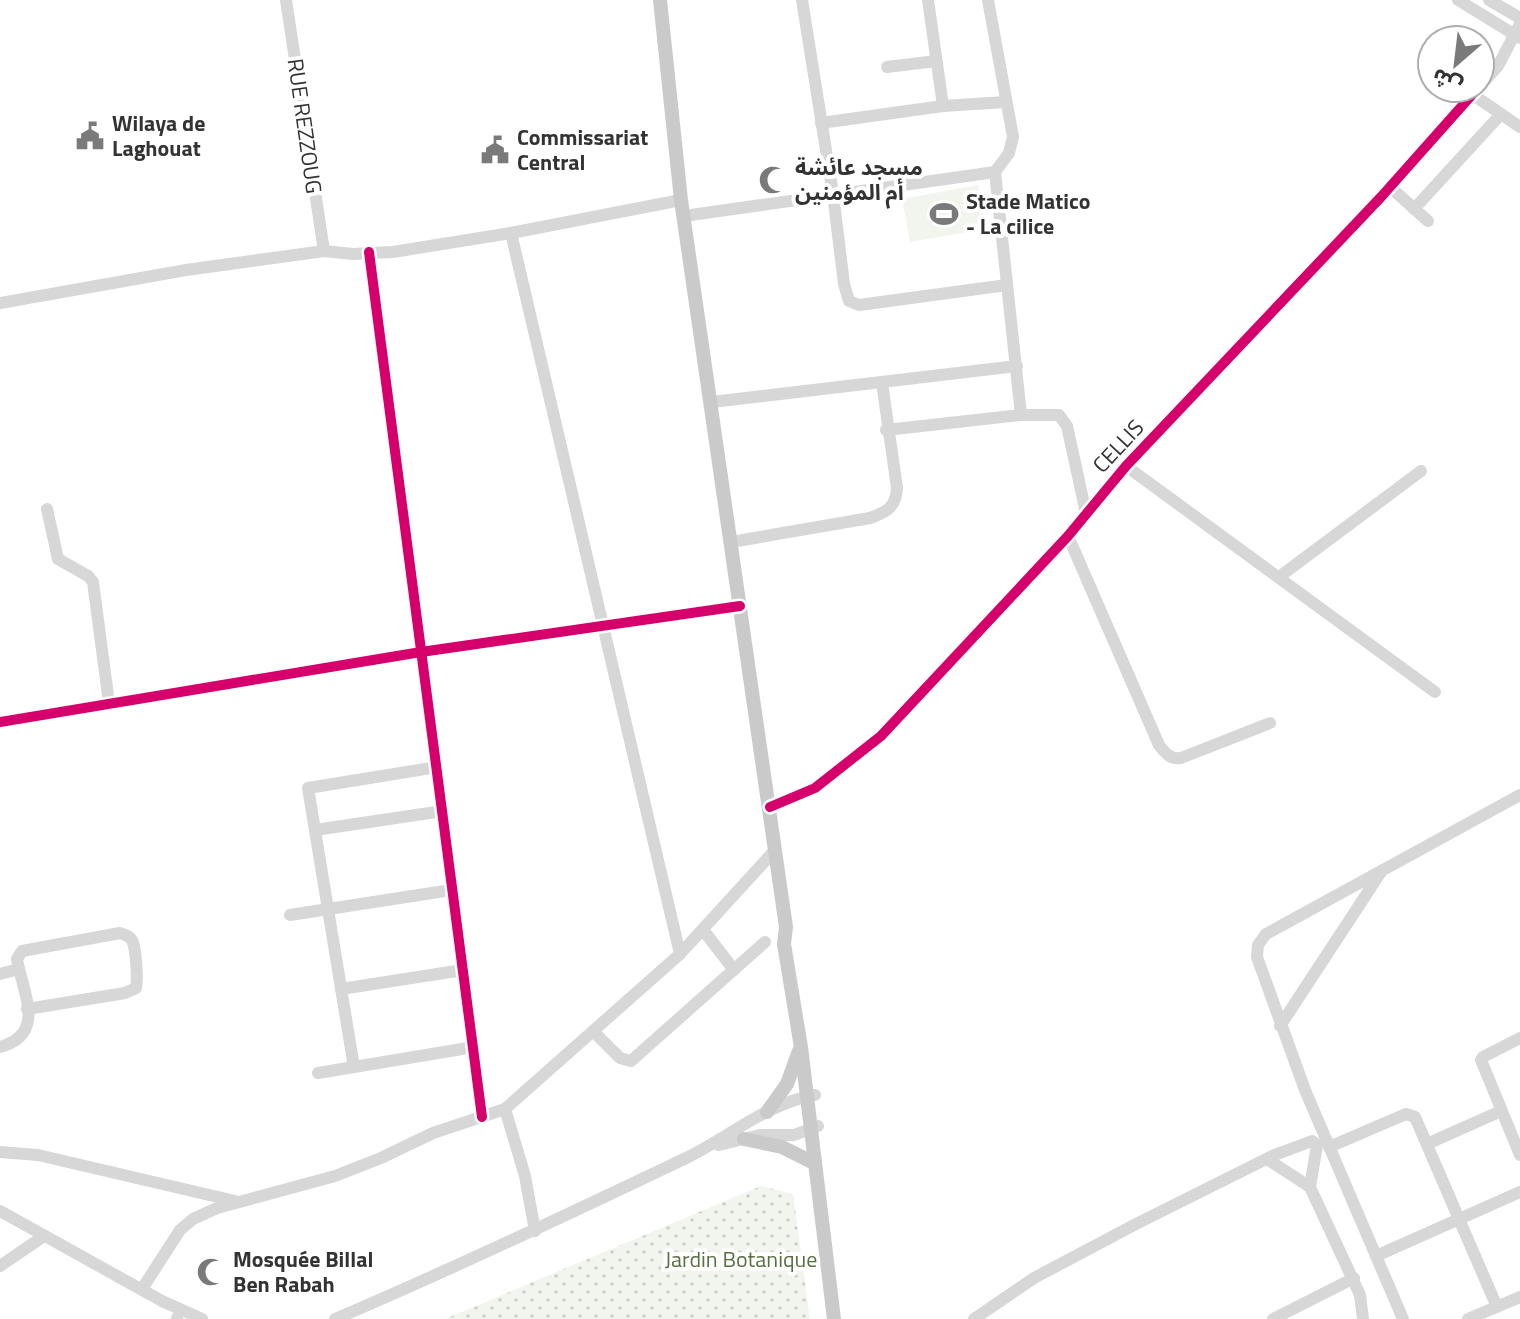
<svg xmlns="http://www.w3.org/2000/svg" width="1520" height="1319" viewBox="0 0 1520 1319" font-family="'Titillium Web','Noto Sans Arabic',sans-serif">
	<defs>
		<pattern id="grass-dots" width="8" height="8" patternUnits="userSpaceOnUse" patternTransform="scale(2)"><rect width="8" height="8" fill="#f1f5ed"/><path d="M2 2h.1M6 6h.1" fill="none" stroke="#cfd2cc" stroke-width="1.8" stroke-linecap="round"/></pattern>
	</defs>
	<rect width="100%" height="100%" fill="#fff"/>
	<polygon fill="url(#grass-dots)" points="761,1186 793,1194 810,1319 445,1319"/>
	<polygon fill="#f1f5ed" points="978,185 986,229 910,242 902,199"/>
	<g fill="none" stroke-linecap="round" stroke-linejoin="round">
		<g stroke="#d7d7d7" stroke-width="12">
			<polyline points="286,0 324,251"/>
			<polyline points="802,0 833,194 844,284 849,301 859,305 1007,285"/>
			<polyline points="928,0 943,106"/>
			<polyline points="988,0 1013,137 1009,153 995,172 1021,415"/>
			<polyline points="1458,0 1520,38"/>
			<polyline points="1489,0 1520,18"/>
			<polyline points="887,67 936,61"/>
			<polyline points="1480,86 1498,66 1520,24"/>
			<polyline points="1472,94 1520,127"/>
			<polyline points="821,123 943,106 1006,102"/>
			<polyline points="1390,187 1428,221"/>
			<polyline points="1414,209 1501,114"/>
			<polyline points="684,216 995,172"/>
			<polyline points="511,233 680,954"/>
			<polyline points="369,252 482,1117"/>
			<polyline points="0,303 186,270 324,251 353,254 393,252 511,233 681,200"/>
			<polyline points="712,402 1017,366"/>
			<polyline points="886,430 1021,415 1059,415 1067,426 1086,513"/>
			<polyline points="1126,466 1435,692"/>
			<polyline points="47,509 58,559 88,576 93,582 109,703"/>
			<path d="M1068 536 1159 745C1165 753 1171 760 1181 758L1270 723"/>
			<path d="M731 542 870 518C887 512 896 507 897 488L882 383"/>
			<polyline points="1279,577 1421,471"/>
			<polyline points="0,722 421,652 740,606"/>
			<polyline points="770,807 815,788 881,736 1068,536 1126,466 1381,197 1478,88"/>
			<polyline points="315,830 443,811"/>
			<polyline points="290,915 451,890"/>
			<polyline points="704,931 734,970"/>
			<polyline points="0,974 19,969"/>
			<polyline points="341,989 463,970"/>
			<polyline points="1280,1026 1381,872"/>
			<polyline points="594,1032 620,1058 631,1061 765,942"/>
			<polyline points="1520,1038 1483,1057 1481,1060 1520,1155"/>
			<path d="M0 1047C47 1034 23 994 17 959L22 951 120 933C125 935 129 935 132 940 136 948 138 978 136 988L125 993 27 1009"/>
			<polyline points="354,1067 308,788 437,767"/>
			<polyline points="318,1073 474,1047"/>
			<polyline points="505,1109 525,1176 535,1231"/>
			<polyline points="1427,1144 1501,1111"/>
			<polyline points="719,1145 760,1135 794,1135 818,1126"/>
			<polyline points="1329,1147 1406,1114 1415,1117 1497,1307"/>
			<polyline points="0,1152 38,1155 235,1201"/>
			<polyline points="1310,1187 1360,1295 1363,1319"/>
			<polyline points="0,1211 162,1301 202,1319"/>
			<polyline points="1376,1256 1520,1192"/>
			<polyline points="0,1266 44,1236"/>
			<polyline points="142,1289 180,1230 193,1219 217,1208 335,1176 381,1158 433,1133 505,1109 680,954 775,850"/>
			<polyline points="177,1318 177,1319"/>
			<path d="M335 1319C453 1269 569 1214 684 1159 728 1138 767 1103 815 1095"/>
			<polyline points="974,1319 1034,1278 1136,1224 1272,1156 1312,1141 1317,1145 1310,1187 1267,1159"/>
			<polyline points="1273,1319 1354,1278"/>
			<polyline points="1403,1319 1305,1090 1257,957 1258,945 1266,934 1520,795"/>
			<polyline points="1468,1319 1520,1297"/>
		</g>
		<g stroke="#cacaca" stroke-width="14">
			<polyline points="660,0 681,200 786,927 784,944 801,1047 834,1319"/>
			<polyline points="767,1112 787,1084 799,1051"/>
			<polyline points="744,1139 782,1147 814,1163"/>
		</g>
		<defs>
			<g id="cycleway">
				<polyline points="369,252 482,1117"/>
				<polyline points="0,722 421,652 740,606"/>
				<polyline points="770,807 815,788 881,736 1068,536 1126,466 1381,197 1478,88"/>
			</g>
		</defs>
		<use href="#cycleway" stroke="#fff" stroke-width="15"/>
		<use href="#cycleway" stroke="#d6006c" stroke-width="10"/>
	</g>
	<defs>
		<symbol id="civic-bare" viewBox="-9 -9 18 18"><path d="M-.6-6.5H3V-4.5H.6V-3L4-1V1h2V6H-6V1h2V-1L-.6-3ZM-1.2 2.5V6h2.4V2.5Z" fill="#7a7a7a" stroke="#fff" stroke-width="2.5" paint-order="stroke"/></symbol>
		<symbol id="mosque-bare" viewBox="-9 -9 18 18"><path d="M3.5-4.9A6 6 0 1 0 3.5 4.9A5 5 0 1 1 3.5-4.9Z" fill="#7a7a7a" stroke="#fff" stroke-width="2.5" paint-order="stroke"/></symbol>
		<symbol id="stadium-bare" viewBox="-9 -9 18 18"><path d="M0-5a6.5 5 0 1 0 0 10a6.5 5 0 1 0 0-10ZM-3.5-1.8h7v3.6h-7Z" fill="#7a7a7a" stroke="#fff" stroke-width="2.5" paint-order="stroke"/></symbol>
	</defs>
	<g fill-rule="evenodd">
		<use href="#civic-bare" x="70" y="116" width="40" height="40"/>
		<use href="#civic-bare" x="475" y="130" width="40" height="40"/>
		<use href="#mosque-bare" x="753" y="160" width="40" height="40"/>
		<use href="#stadium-bare" x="924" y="194" width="40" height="40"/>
		<use href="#mosque-bare" x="191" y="1252" width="40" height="40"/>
	</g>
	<g text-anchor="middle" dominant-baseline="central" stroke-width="8" stroke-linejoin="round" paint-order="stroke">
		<g font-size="22" font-weight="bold" fill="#333" stroke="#fff" text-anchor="start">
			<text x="112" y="123">Wilaya de<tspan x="112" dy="25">Laghouat</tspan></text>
			<text x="517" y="137">Commissariat<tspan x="517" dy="25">Central</tspan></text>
			<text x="795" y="167">مسجد عائشة<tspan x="795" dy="25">أم المؤمنين</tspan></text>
			<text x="966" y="201">Stade Matico<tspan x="966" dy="25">- La cilice</tspan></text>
			<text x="233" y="1259">Mosquée Billal<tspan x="233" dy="25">Ben Rabah</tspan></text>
		</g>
		<g font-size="22" fill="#333" stroke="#fff">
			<text transform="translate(305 126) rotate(82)">RUE REZZOUG</text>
			<text transform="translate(1118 446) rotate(-47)">CELLIS</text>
		</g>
		<g font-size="22" fill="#56703f" stroke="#fff">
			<text x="741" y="1259">Jardin Botanique</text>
		</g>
	</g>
	<g transform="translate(1456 64) rotate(208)"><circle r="38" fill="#ffffff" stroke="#adadad" stroke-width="2"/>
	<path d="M0-6L14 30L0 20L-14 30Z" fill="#7a7a7a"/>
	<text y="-12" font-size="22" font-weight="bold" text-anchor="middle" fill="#333333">ش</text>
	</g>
</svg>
